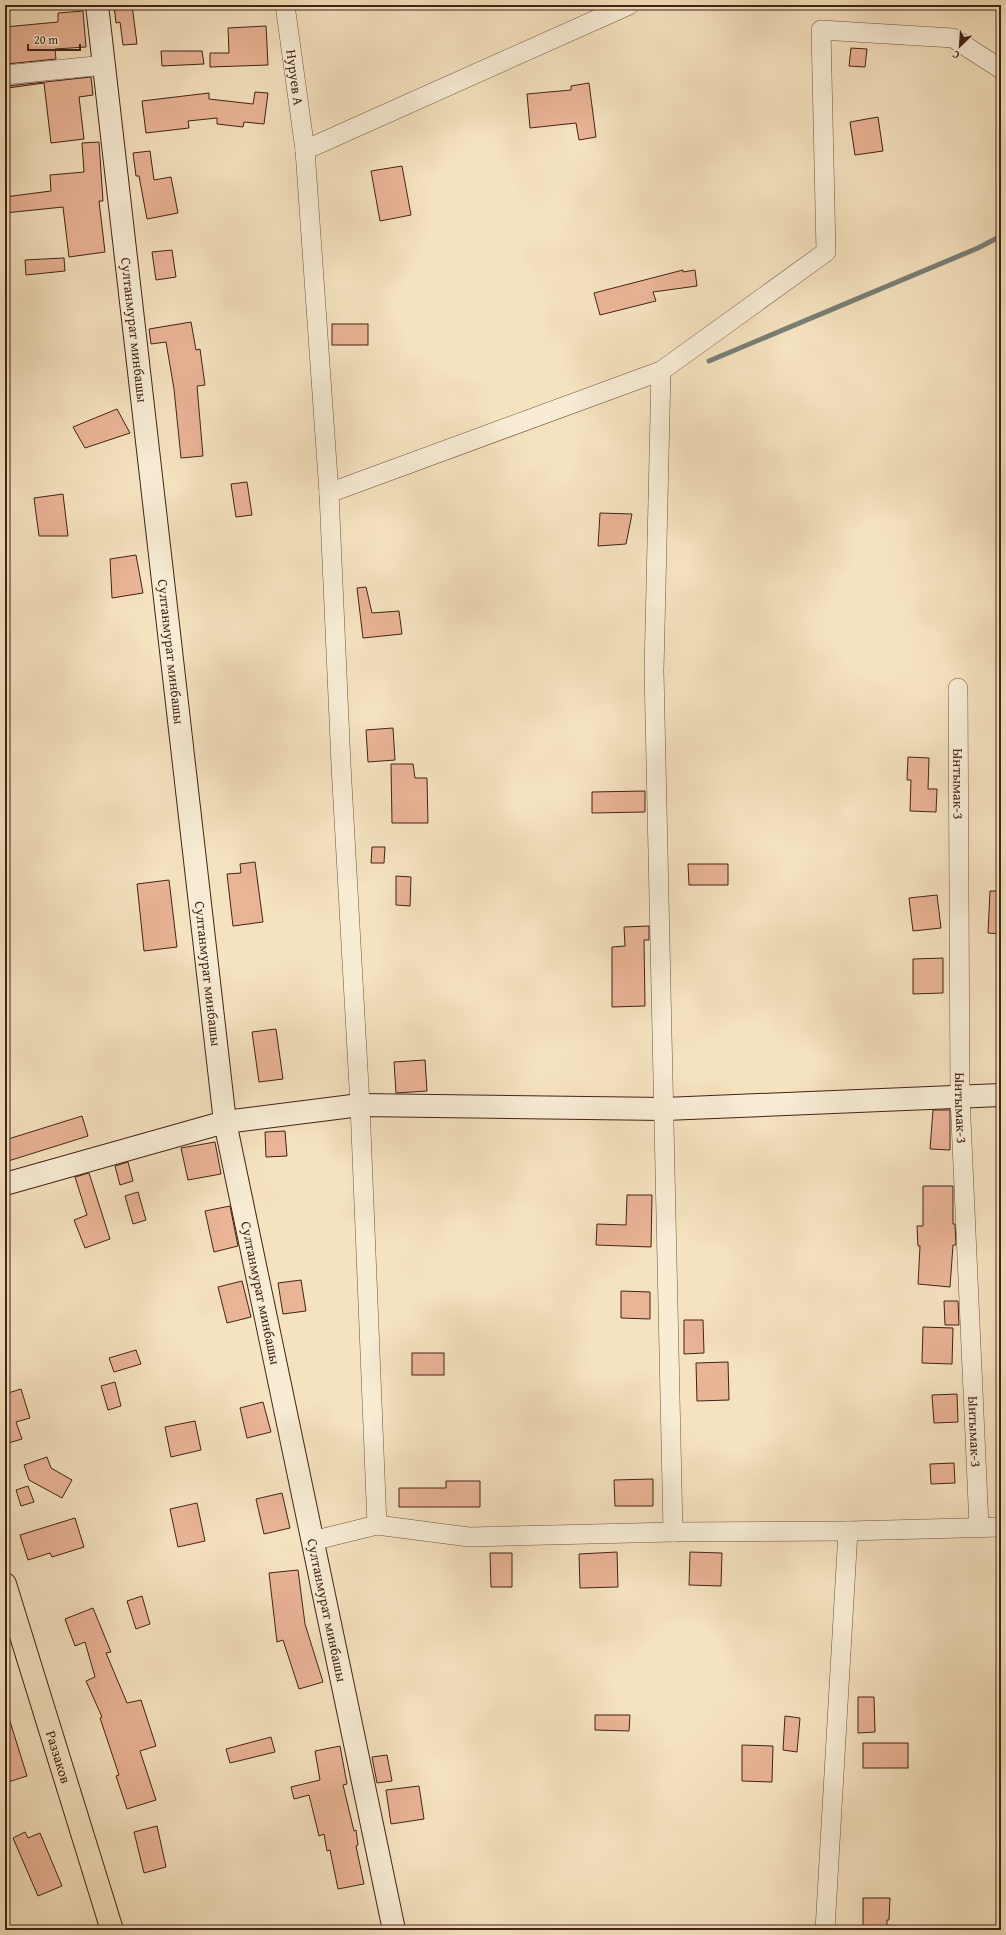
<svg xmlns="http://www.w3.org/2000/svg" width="1006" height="1935" viewBox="0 0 1006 1935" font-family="'Gentium Book Plus',serif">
	<rect width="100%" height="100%" fill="#f5e2bf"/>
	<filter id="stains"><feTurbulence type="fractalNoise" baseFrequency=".005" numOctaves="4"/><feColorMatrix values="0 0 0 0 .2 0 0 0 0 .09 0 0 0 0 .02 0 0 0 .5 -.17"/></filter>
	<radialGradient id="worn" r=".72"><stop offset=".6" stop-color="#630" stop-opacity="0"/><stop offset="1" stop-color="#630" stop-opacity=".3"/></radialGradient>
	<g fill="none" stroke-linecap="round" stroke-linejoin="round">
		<polyline stroke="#797f76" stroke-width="5" points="709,361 978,248 1001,236"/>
	</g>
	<g fill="#eab497" stroke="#422314">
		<polygon points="114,5 132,5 137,44 123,45 120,22 116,23"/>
		<polygon points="83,11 86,47 55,49 56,59 6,64 5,27 58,22 58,13"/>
		<polygon points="266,26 268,65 210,67 210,53 229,53 228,28"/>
		<polygon points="851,48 867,49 865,67 849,66"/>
		<polygon points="161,51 202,51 204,64 162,66"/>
		<polygon points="91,77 93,95 79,97 84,139 51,143 44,83 8,88 8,86"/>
		<polygon points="589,83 596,137 579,140 576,123 530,128 527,94 571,90 571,86"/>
		<polygon points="255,92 268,93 264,124 244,122 243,127 217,124 217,118 188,121 189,128 146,133 142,101 209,93 209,99 253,104"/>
		<polygon points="878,117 883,151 855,155 850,122"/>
		<polygon points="99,142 103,201 99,201 105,252 69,257 63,207 5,213 5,197 51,191 50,175 84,172 82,143"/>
		<polygon points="150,151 154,180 171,177 178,213 147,219 139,176 136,176 133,153"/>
		<polygon points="402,166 411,215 380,221 371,171"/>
		<polygon points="172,250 176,277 156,280 152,252"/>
		<polygon points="64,258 65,271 26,275 25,260"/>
		<polygon points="683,270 683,272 695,270 697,286 653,292 656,301 600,315 594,293"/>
		<polygon points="191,322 196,350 200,349 205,385 197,386 203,456 181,458 174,389 166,342 151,344 149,329"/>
		<rect x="332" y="324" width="36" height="21"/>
		<polygon points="117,409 130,433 85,448 73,427"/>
		<polygon points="247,482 252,515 236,517 231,484"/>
		<polygon points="63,494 68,536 39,536 34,498"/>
		<polygon points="600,513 632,514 626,544 598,546"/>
		<polygon points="136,555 143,593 112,598 110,559"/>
		<polygon points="366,587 372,613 399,611 402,634 363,638 357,588"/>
		<polygon points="393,728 395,760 368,762 366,730"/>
		<polygon points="908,757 929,758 928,789 937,789 936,812 910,811 911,780 907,780"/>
		<polygon points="391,764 413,764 415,778 427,778 428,823 392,823"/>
		<polygon points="645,791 645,812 592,813 592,792"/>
		<polygon points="372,847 385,847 384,863 371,863"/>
		<polygon points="255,862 263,922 233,926 227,874 241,873 240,864"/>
		<polygon points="688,864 728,864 728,885 689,885"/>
		<polygon points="396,876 411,877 410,906 396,905"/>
		<polygon points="169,880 177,947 144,951 137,884"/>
		<polygon points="990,891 1001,891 1001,934 988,933"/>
		<polygon points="937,895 941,928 913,931 909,898"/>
		<polygon points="649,926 649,940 644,940 645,1006 612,1007 612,947 625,946 624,927"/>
		<polygon points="943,958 943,993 913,994 913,959"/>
		<polygon points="276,1029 283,1079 259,1082 252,1032"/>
		<polygon points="425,1060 427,1091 396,1093 394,1062"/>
		<polygon points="933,1110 950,1110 950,1150 930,1149"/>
		<polygon points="82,1116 88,1136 5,1162 5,1140"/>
		<polygon points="285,1131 287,1156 266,1157 265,1132"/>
		<polygon points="215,1142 221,1174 188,1180 181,1148"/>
		<polygon points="128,1162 133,1181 120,1185 115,1166"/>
		<polygon points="89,1173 110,1239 85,1248 74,1220 87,1215 75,1177"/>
		<polygon points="923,1186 953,1186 953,1224 955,1224 956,1245 953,1245 950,1287 918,1284 920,1246 918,1246 917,1226 923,1226"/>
		<polygon points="138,1192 146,1220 133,1224 125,1196"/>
		<polygon points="627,1195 652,1195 651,1247 596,1245 597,1224 626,1225"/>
		<polygon points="230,1206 238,1246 214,1252 205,1211"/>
		<polygon points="301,1280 306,1311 283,1314 278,1283"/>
		<polygon points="242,1281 251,1317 227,1323 218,1287"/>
		<polygon points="621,1291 650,1292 650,1319 621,1318"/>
		<polygon points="944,1301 958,1301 959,1325 945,1325"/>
		<polygon points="684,1320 703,1320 704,1353 684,1354"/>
		<polygon points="923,1327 953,1328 952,1364 922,1363"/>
		<polygon points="136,1350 141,1364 114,1372 109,1358"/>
		<rect x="412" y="1353" width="32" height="22"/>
		<polygon points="728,1362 729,1400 697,1401 696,1363"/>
		<polygon points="115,1382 121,1406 108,1410 101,1386"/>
		<polygon points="21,1389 30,1418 16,1422 22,1439 5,1444 5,1394"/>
		<polygon points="957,1394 958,1422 934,1423 932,1395"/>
		<polygon points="263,1402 271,1432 247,1438 240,1408"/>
		<polygon points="195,1421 201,1450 171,1457 165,1427"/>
		<polygon points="47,1457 51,1468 72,1480 62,1498 29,1480 24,1465"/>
		<polygon points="954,1463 955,1483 931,1484 930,1464"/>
		<polygon points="653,1479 653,1506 615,1506 614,1480"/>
		<polygon points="446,1481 480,1481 480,1507 399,1507 399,1488 446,1488"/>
		<polygon points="28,1486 34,1502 21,1506 16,1490"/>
		<polygon points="282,1493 290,1528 264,1534 256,1499"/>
		<polygon points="197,1503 205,1541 178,1547 170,1509"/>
		<polygon points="75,1518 84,1547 52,1557 50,1553 28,1560 20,1535"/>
		<polygon points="617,1552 618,1587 580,1588 579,1554"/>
		<polygon points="690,1552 722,1553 721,1586 689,1585"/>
		<polygon points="490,1553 512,1553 512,1587 491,1587"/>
		<polygon points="298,1570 305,1624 323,1682 299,1689 283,1640 277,1642 269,1573"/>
		<polygon points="142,1596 150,1624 136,1629 127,1601"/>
		<polygon points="93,1608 111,1652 106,1653 127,1703 141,1700 156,1746 140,1751 156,1800 127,1809 116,1776 119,1775 100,1718 102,1717 86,1681 95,1677 85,1642 75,1646 65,1619"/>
		<polygon points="858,1697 874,1697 875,1732 858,1733"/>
		<polygon points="8,1715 27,1776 5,1783 5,1716"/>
		<polygon points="595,1715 630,1715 629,1731 595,1730"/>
		<polygon points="785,1716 800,1718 797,1752 783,1750"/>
		<polygon points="271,1737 275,1752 230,1763 226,1749"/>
		<rect x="863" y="1743" width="45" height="25"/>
		<polygon points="742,1745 773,1746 772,1782 742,1781"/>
		<polygon points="340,1746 347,1784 343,1785 354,1831 356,1830 358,1845 356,1846 364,1884 338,1889 330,1850 327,1851 324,1834 319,1836 309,1795 294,1799 291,1787 320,1780 315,1751"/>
		<polygon points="387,1755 392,1781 377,1783 372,1757"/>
		<polygon points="419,1786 424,1819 391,1824 386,1790"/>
		<polygon points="157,1826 166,1867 144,1873 134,1832"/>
		<polygon points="25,1832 28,1838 40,1833 62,1886 38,1896 13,1838"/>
		<polygon points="863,1898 890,1898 889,1920 887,1920 887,1930 863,1930"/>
	</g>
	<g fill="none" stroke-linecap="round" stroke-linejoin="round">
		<defs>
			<g id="street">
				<path id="s1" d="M285 5 305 150 329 493 341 765 360 1105 377 1525"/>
				<polyline points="5,75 105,65"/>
				<polyline points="305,150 629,5"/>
				<polyline points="661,371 654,671 673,1532"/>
				<polyline points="329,493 661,371 826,252 821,30 953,38 1001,69"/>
				<path id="s2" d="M958 688 960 1097 979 1527"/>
				<polyline points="312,1541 377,1525 469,1537 673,1532 848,1531 1001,1527"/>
				<polyline points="825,1930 848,1531"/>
			</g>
			<g id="secondary">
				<path id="s3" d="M97 5 225 1122 394 1930"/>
				<polyline points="5,1184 225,1122 360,1105 665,1109 1001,1095"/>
			</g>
			<g id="primary">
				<path id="s4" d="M5 1584 112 1930"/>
			</g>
		</defs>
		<use href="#street" stroke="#6f533f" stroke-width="20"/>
		<use href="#secondary" stroke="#422314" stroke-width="24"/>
		<use href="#primary" stroke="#422314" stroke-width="24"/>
		<use href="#street" stroke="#f8ecd5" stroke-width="19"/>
		<use href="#secondary" stroke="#f8ecd5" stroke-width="22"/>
		<use href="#primary" stroke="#f5e2bf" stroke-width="22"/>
	</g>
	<g text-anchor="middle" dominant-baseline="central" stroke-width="3" stroke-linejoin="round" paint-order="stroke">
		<g font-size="14" fill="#422314" stroke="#f8ecd5">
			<text stroke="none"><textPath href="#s1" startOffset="73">Нуруев А</textPath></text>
			<text stroke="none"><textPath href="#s3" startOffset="327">Султанмурат минбашы</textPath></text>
			<text stroke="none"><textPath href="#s3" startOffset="651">Султанмурат минбашы</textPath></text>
			<text stroke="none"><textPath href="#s2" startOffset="96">Ынтымак-3</textPath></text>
			<text stroke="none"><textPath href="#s3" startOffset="975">Султанмурат минбашы</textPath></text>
			<text stroke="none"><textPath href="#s2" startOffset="420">Ынтымак-3</textPath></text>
			<text stroke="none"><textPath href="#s3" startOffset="1299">Султанмурат минбашы</textPath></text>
			<text stroke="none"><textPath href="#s2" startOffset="744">Ынтымак-3</textPath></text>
			<text stroke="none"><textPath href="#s3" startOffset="1623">Султанмурат минбашы</textPath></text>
			<text stroke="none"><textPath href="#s4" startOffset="181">Раззаков</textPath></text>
		</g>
	</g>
	<rect width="1006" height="1935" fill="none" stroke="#f5e2bf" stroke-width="20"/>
	<rect x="6" y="6" width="994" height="1923" fill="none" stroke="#422314" stroke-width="2"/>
	<rect x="10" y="10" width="986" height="1915" fill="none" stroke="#422314"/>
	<g transform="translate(960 46) rotate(205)" stroke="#f8ecd5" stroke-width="3" paint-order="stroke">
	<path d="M0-3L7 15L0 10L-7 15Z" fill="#422314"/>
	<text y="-6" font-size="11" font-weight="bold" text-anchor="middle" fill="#422314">С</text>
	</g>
	<path d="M28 44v6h52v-6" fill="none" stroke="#422314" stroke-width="2"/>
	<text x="34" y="44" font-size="12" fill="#422314" stroke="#f8ecd5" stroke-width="3" paint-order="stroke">20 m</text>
	<rect width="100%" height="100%" filter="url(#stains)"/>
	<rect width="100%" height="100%" fill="url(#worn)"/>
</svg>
